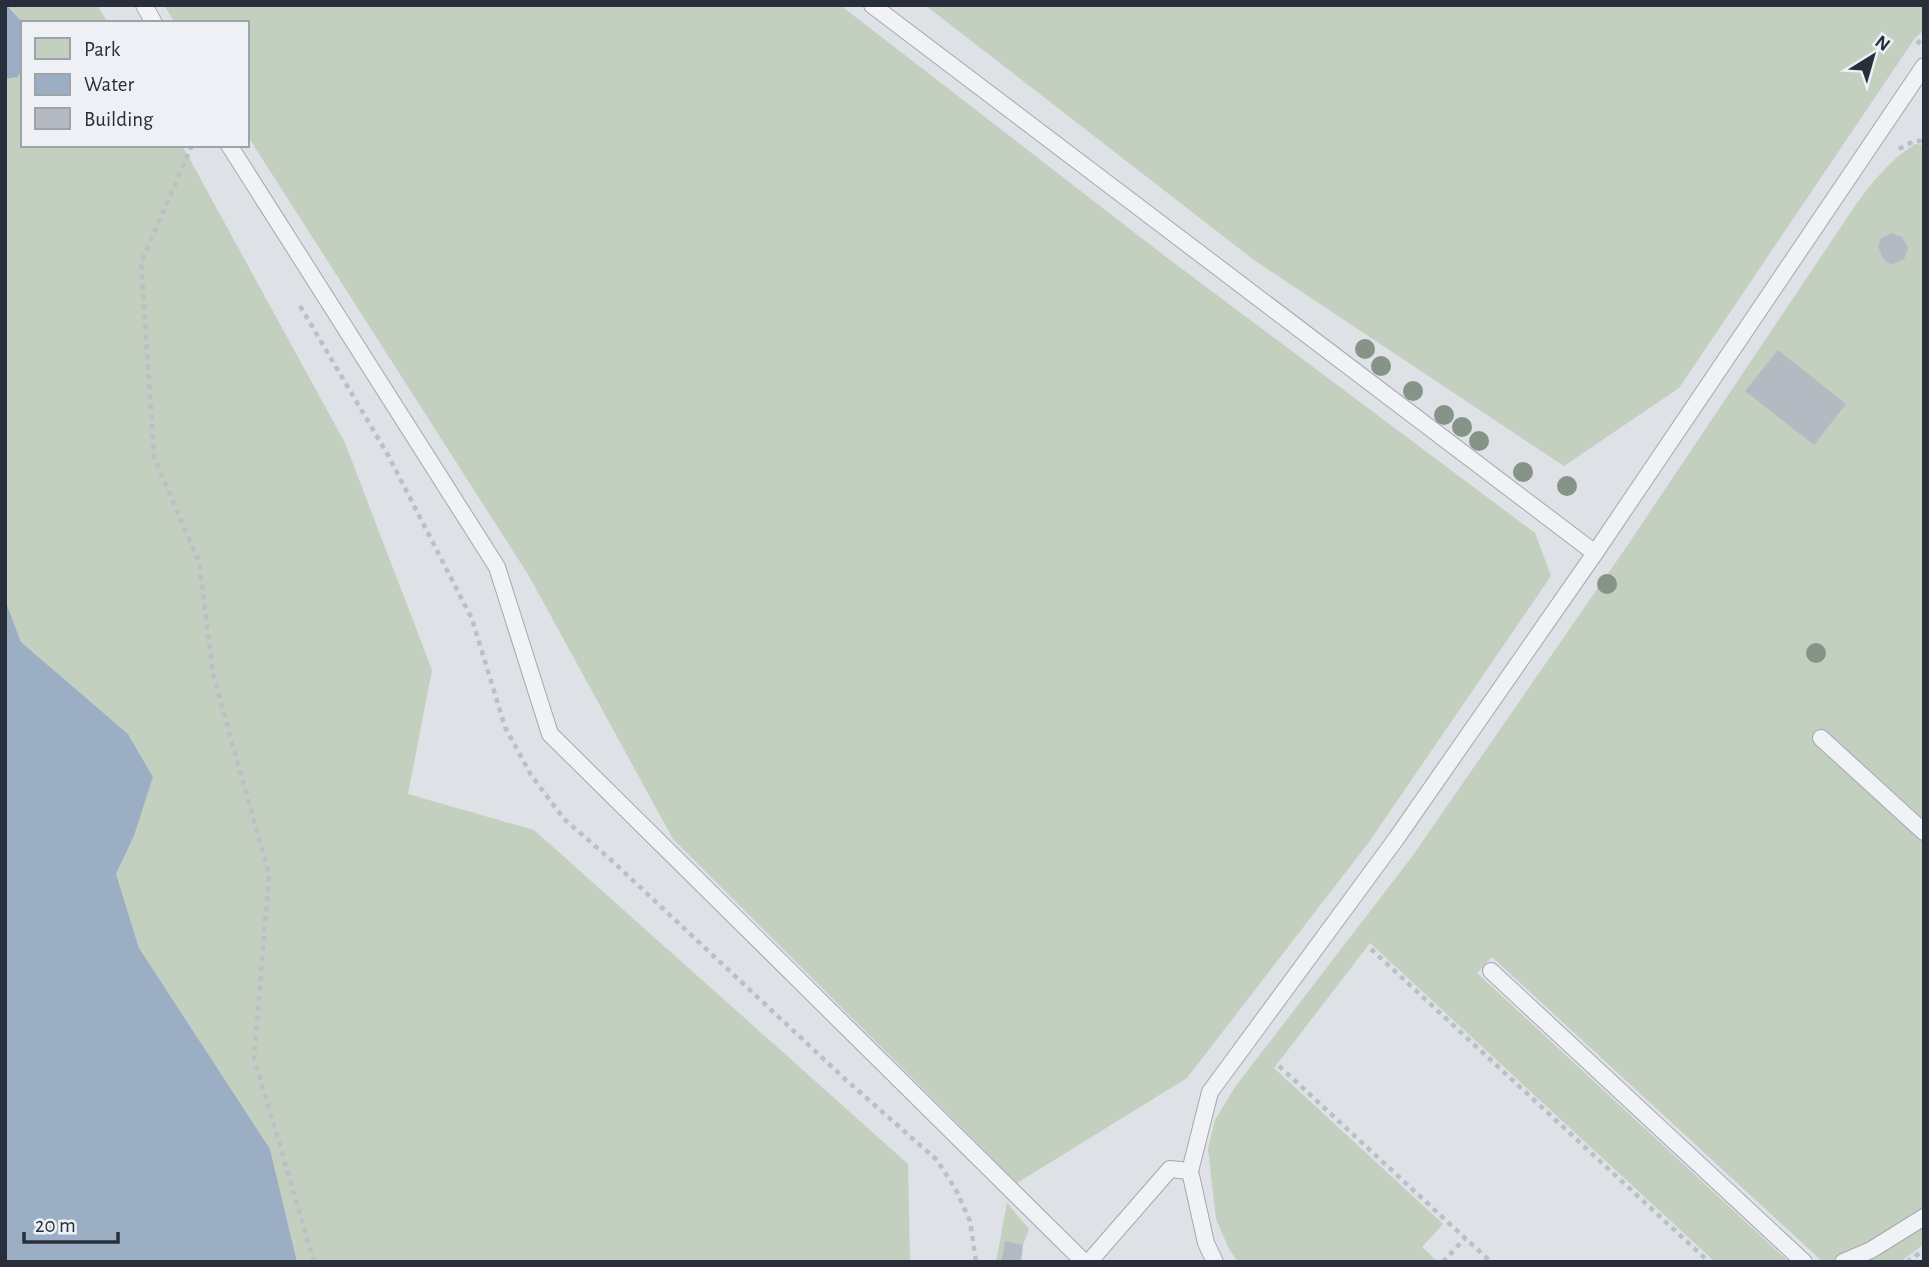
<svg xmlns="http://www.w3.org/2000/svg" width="1929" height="1267" viewBox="0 0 1929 1267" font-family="'Alegreya Sans',sans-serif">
	<rect width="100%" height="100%" fill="#dee1e6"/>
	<g fill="#c3cfbf">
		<polygon points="8,5 97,5 108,23 23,23"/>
		<polygon points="164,5 840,5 1166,257 1535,533 1551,576 1369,842 1187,1078 1017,1183 673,839 529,576 247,135 247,23 175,23"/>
		<polygon points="925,5 1924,5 1924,30 1915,38 1679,388 1564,466 1254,260"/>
		<polygon points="23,66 23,145 182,145 345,443 432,670 408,794 534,830 908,1164 910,1262 297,1262 270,1149 139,948 116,874 134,836 153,777 128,734 21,642 5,600 5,79 18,77"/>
		<path d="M1915 144 1924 145V1244L1900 1262H1823L1492 957 1477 973 1789 1262H1715L1370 943 1274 1068 1443 1224 1422 1247 1437 1261 1238 1262 1229 1249 1216 1219 1208 1149 1215 1120 1235 1087 1411 858 1625 549 1857 203C1874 180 1890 160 1915 144Z"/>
		<polygon points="1007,1203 1029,1229 1023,1245 1005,1242 1001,1262 996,1262"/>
	</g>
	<g fill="#9baec3">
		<polygon points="5,5 7,5 23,23 23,66 18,77 5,79"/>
		<polygon points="5,600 21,642 128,734 153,777 134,836 116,874 139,948 270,1149 297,1262 5,1262"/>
	</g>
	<g fill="#b5bac2">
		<polygon points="1892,233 1902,237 1908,248 1904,259 1891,265 1883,259 1878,246 1881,238"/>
		<polygon points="1778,350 1846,404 1814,445 1745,391"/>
		<polygon points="1005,1241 1023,1245 1021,1262 1001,1262"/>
	</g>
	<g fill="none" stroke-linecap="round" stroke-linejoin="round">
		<defs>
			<g id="lane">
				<polyline points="144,5 154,23"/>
				<polyline points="872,5 1595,553"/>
				<polyline points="229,145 497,567 550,734 1084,1262"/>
				<polyline points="1821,738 1924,832"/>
				<polyline points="1491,971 1804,1262"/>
				<polyline points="1089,1262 1170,1169 1190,1171"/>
				<polyline points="1215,1262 1206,1243 1190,1171 1210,1092 1396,839 1595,553 1924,66"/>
				<polyline points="1843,1262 1871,1250 1924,1217"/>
			</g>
		</defs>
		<use href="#lane" stroke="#a4a8af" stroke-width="18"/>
		<g stroke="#bcbfc5" stroke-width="4.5" stroke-dasharray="5 5" stroke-linecap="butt">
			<polyline points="1917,44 1924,36"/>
			<polyline points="192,145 141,263 154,457 199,562 213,674 269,875 254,1058 314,1262"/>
			<polyline points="1899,149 1914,141 1924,141"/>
			<polyline points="300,306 388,455 472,619 505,727 531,775 564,819 610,859 845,1079 937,1160 956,1190 970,1221 976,1262"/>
			<polyline points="1371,949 1709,1262"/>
			<polyline points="1279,1066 1491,1262"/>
			<polyline points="1443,1262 1465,1238"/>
			<polyline points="1907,1262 1924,1250"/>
		</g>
		<use href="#lane" stroke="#f0f2f5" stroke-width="16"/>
	</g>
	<g fill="#859486">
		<circle cx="1365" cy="349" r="10"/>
		<circle cx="1381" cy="366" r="10"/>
		<circle cx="1413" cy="391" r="10"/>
		<circle cx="1444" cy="415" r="10"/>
		<circle cx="1462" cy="427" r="10"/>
		<circle cx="1479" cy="441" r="10"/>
		<circle cx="1523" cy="472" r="10"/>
		<circle cx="1567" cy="486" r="10"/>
		<circle cx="1607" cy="584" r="10"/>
		<circle cx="1816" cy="653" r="10"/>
	</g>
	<rect width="1929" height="1267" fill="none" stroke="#282f3b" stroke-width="14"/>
	<rect x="21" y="21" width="228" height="126" fill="#edf0f4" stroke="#9ea3aa" stroke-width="2"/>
	<rect x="35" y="38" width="35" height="21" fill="#c3cfbf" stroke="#9ea3aa" stroke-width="2"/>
	<text x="84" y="56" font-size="21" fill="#282f3b">Park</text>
	<rect x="35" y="74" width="35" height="21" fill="#9baec3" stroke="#9ea3aa" stroke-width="2"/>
	<text x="84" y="91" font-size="21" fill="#282f3b">Water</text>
	<rect x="35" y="108" width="35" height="21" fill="#b5bac2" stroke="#9ea3aa" stroke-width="2"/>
	<text x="84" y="126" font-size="21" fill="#282f3b">Building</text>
	<g transform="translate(1873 56) rotate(37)" stroke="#edf0f4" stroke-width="5" paint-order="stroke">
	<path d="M0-5L12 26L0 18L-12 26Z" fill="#282f3b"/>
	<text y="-10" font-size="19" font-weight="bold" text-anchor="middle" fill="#282f3b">N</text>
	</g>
	<path d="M24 1232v10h94v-10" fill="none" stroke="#282f3b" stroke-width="3.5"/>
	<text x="35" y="1232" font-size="21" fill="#282f3b" stroke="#edf0f4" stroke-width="5" paint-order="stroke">20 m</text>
</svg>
